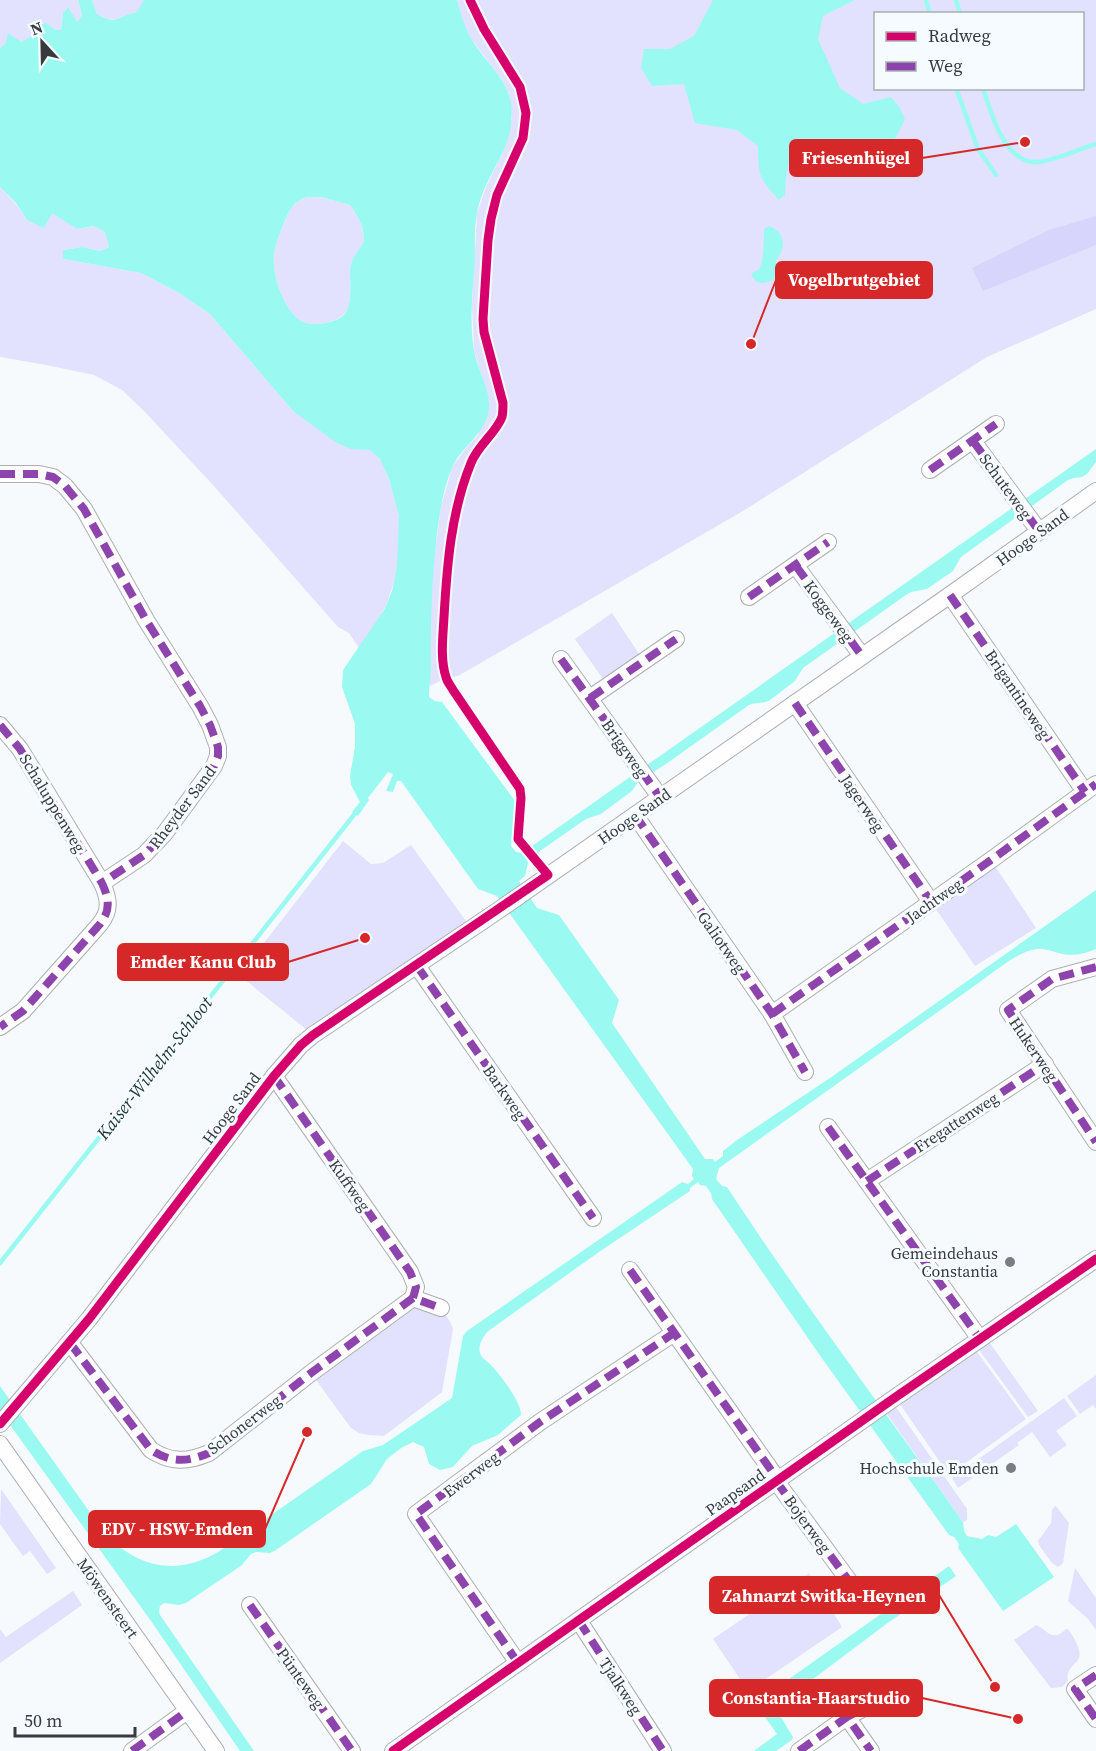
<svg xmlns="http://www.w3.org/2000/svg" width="1096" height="1751" viewBox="0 0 1096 1751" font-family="'Source Serif 4',serif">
	<rect width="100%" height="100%" fill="#f7fafd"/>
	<g fill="#e2e1fe" fill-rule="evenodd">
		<path d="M0 0H78L82 17 77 23 67 8 63 13 61 30C47 31 36 36 23 41 14 45 9 41 0 48Z"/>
		<path d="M92 0H144V2L137 12C117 16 118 26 97 14Z"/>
		<path d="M457 0H1096V309L987 357 743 511 458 676 446 678 430 686V617L434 560 441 507 452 467 467 447 478 435 487 395 474 350 472 305 477 214 485 189 502 154 512 118 509 94 503 81 472 40 464 26ZM876 14H1082V88H876Z"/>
		<path d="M0 187 16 204 27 220 44 227 52 212 77 229 95 226 105 232 109 247 100 251 82 247 63 250V259L141 273 179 293 210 314 293 411 370 450C383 458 386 472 391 486 394 496 398 506 399 517 404 564 390 612 359 648L349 633 338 627 213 485 144 411 122 390 94 375 46 365 0 357Z"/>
		<path d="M308 197H321L350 205C356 213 367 231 363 243 358 254 351 257 350 271 350 283 352 302 346 312 342 318 333 321 326 323 316 325 303 325 296 317 281 302 272 273 274 253 276 244 279 234 283 226 289 212 292 201 308 197Z"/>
		<polygon points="612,613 639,654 603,679 575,639"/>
		<polygon points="343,841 371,864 383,863 411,845 471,928 313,1035 239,975"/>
		<polygon points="991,860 1036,928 975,966 931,902"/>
		<path d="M413 1298C432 1305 446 1308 453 1329L442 1392 384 1436 368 1435 359 1433 351 1428 311 1373Z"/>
		<polygon points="985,1336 1038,1411 1028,1417 974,1343"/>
		<polygon points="972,1345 1026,1419 949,1475 895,1397"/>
		<polygon points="1096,1375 1096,1409 1093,1405 1080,1414 1067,1396"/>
		<polygon points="1064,1398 1077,1416 1056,1431 1067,1445 1050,1457 1032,1432 1017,1443 1019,1445 958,1488 952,1478"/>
		<polygon points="891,1400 967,1509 967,1520 963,1522 882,1407"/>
		<polygon points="1,1489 56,1568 47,1574 30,1551 23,1556 0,1524"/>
		<polygon points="1056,1506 1069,1523 1063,1563 1058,1567 1052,1563 1039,1545 1038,1541 1051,1523 1052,1510 1054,1507"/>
		<polygon points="1075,1568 1096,1598 1096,1630 1088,1619 1068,1601"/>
		<polygon points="809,1573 842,1627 748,1691 713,1639"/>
		<polygon points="73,1591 82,1605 0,1663 0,1629 6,1637"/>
		<path d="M1036 1625C1048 1630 1052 1643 1066 1629H1068C1096 1669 1064 1658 1068 1681L1062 1687 1051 1688 1014 1640Z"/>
	</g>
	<polygon fill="#d8d5fc" points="1096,216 1096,245 983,291 972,268 1049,230"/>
	<g fill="#9afaf2" fill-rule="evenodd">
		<path d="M78 0H92L97 14C118 26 117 16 137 12L144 0H457C461 13 464 26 471 38 483 60 507 77 511 103 517 150 484 172 477 214 474 228 475 245 475 259 473 289 469 321 474 350 477 369 490 388 489 407 487 434 461 446 452 468 443 489 440 512 437 534 432 578 430 622 431 666 431 676 429 687 429 697L435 701 442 702 515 801 511 846 516 852 522 853 1096 449V462L1087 474 1082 477 1074 478 1068 480 961 557 953 571 927 589 911 592 906 595 803 668 795 681 770 700C764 704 756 702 749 705L666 764 638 782 632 791 601 814 586 819 527 860 528 863 525 876 519 881 537 908 559 915 619 1000 612 1023 705 1159H713L715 1162 723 1156V1151L737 1140 830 1078 1096 890V949C1082 955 1070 957 1055 952 1050 951 1044 948 1037 949 1018 951 994 972 977 984L719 1168 716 1179 722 1186 727 1187C802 1302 885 1411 963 1522L964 1531 967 1536 982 1539 988 1535 996 1537 1016 1524 1054 1577 1003 1611 958 1548 959 1544 954 1537 949 1535 821 1357 712 1199 711 1193 706 1186 700 1185 698 1182 690 1188V1191L599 1252 487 1332C482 1339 478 1345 480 1353 482 1359 486 1360 490 1364 499 1373 522 1403 521 1415L498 1435 472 1446 453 1467 440 1470 429 1464 424 1447 413 1442 401 1448 387 1459 371 1484 276 1550 270 1553 256 1552 251 1554 242 1565 186 1603 179 1605 164 1603 160 1606 159 1611 160 1615 254 1751H240L151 1621 0 1411V1386L106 1535C139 1568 177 1576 218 1552L363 1451 383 1445 452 1398 463 1336 467 1331 672 1189 682 1182 688 1184 694 1179 692 1176 693 1169 497 896 478 889 401 781H397L393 792 386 791 393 774 388 772 368 798 369 800 358 816 352 812 360 802 351 785 350 776 355 747V724L342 687 343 670 384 610 392 591 397 566 399 516 389 479 380 459 370 450 351 449 337 443 293 411 210 314 179 293 141 273 63 259V250L82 247 100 251 109 247 105 232 94 226 77 229 52 213 44 228 27 220 16 203 0 187V48L6 43 8 33 21 42 34 35V28L46 23 55 30H61L63 13 68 7 77 22 82 16ZM308 197H321L350 205C356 213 367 231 363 243 357 254 351 257 350 271 350 283 352 302 346 312 342 319 333 321 326 323 316 325 303 325 296 317 281 302 272 273 274 253 276 244 279 234 283 226 288 213 293 200 308 197Z"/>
		<path d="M713 0H855L823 16 818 39 840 88 863 104 891 97 900 108 905 119 893 143 896 164C889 169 880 177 871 176 848 175 829 156 812 144 785 158 787 167 785 195L779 200C759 178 758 175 758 146L737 130 695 123 684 84 652 86 641 68 644 49H670L694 36Z"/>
		<path d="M769 226C785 232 787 247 776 260V273L774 280 763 283 756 282 751 274C751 274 759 269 759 269 764 262 764 238 764 229Z"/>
		<polygon points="949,1566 956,1576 889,1622 776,1707 776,1709 793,1737 792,1740 776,1751 754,1751 777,1734 755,1703"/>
	</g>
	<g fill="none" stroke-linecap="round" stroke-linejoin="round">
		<g stroke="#9afaf2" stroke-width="4.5">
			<polyline points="926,0 930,14"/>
			<polyline points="956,0 960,14"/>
			<polyline points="956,88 978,149 996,175"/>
			<path d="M983 88C991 113 1005 165 1038 162 1053 161 1080 149 1096 144"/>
			<polyline points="0,1263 357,811"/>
		</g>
		<defs>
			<g id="minor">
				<polyline points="973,441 1039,531"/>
				<polyline points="930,470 996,424"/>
				<path d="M0 474H39L53 477 65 486 84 509 146 620 200 706 210 725 218 747V756L214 766 165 833 144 855 102 883C109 899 111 910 100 924L23 1011 0 1027"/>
				<polyline points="796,566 862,656"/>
				<polyline points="950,595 1085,792"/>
				<polyline points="749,597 828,542"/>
				<polyline points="561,659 660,797"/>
				<polyline points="590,698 676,639"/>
				<polyline points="795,703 931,902"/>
				<polyline points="0,725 20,749 102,883"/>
				<polyline points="635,815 772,1014 805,1072"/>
				<polyline points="417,966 593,1218"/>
				<polyline points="1096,967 1052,979 1008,1010 1096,1142"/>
				<polyline points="772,1014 991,860 1096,784"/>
				<polyline points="274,1076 410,1272 416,1287 413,1298"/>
				<polyline points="828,1127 980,1339"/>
				<polyline points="867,1181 1045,1064"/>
				<polyline points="630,1270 778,1480"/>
				<path d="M70 1343 151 1450C171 1463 188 1462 209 1453L311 1373 413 1298 441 1308"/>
				<polyline points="0,1424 89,1319 274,1076 301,1045 313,1035 499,910 950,595 1096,491"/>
				<polyline points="0,1444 216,1751"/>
				<polyline points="776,1481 860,1596"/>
				<polyline points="250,1605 352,1751"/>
				<polyline points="579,1621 663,1751"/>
				<polyline points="518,1663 416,1514 540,1422 674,1333"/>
				<polyline points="1096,1675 1075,1689 1096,1719"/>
				<polyline points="847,1717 870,1705"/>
				<polyline points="132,1751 187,1711"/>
				<polyline points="393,1751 890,1401 1096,1259"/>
				<polyline points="799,1751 847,1717 871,1751"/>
			</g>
		</defs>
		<use href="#minor" stroke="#adafb2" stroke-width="18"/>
		<use href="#minor" stroke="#fefeff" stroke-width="16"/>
		<g stroke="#8e44ad" stroke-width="8" stroke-dasharray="15 8" stroke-linecap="butt">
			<polyline points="973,441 1039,531"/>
			<polyline points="930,470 996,424"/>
			<path d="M0 474H39L53 477 65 486 84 509 146 620 200 706 210 725 218 747V756L214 766 165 833 144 855 102 883C109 899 111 910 100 924L23 1011 0 1027"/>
			<polyline points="796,566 862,656"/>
			<polyline points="950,595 1085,792"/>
			<polyline points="749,597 828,542"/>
			<polyline points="561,659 660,797"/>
			<polyline points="590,698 676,639"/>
			<polyline points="795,703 931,902"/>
			<polyline points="0,725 20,749 102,883"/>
			<polyline points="635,815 772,1014 805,1072"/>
			<polyline points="417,966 593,1218"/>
			<polyline points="1096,967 1052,979 1008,1010 1096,1142"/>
			<polyline points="772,1014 991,860 1096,784"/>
			<polyline points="274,1076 410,1272 416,1287 413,1298"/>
			<polyline points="828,1127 980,1339"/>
			<polyline points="867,1181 1045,1064"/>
			<polyline points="630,1270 778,1480"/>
			<path d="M70 1343 151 1450C171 1463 188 1462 209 1453L311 1373 413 1298 441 1308"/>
			<polyline points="776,1481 860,1596"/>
			<polyline points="250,1605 352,1751"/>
			<polyline points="579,1621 663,1751"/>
			<polyline points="518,1663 416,1514 540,1422 674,1333"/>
			<polyline points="1096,1675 1075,1689 1096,1719"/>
			<polyline points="847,1717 870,1705"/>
			<polyline points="132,1751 187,1711"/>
			<polyline points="799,1751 847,1717 871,1751"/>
		</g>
		<defs>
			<g id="cycleway">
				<path d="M0 1424 89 1319 274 1076 301 1045 313 1035 548 875 518 839 521 798 520 789 453 690C451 686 447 682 446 677 440 659 443 636 444 617 447 565 451 512 471 463 478 445 496 433 502 417 503 413 503 408 503 403L484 332 483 319 488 240 491 219 497 195 523 138 526 113 520 87 484 29 470 0"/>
				<polyline points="393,1751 890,1401 1096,1259"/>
			</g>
		</defs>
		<use href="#cycleway" stroke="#f5fbff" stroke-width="13"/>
		<use href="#cycleway" stroke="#d6006c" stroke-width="9"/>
	</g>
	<g fill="#7a7e80" stroke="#f5fbff" stroke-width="2">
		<circle cx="1010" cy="1262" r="6"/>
		<circle cx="1011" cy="1468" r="6"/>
	</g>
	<g text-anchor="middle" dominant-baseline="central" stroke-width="6" stroke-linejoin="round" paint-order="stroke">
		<g font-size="16" fill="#373b3d" stroke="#f5fbff">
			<text transform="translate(1006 486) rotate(54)">Schuteweg</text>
			<text transform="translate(1032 537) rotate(-36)">Hooge Sand</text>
			<text transform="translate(829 611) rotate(54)">Koggeweg</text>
			<text transform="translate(1018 694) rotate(56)">Brigantineweg</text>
			<text transform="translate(625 748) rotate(55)">Briggweg</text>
			<text transform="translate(53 803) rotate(59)">Schaluppenweg</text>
			<text transform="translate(863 803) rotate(56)">Jagerweg</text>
			<text transform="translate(182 807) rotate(-53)">Rheyder Sand</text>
			<text transform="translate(634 816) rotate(-35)">Hooge Sand</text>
			<text transform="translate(934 900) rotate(-35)">Jachtweg</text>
			<text transform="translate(722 942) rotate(55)">Galiotweg</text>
			<text transform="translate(1034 1049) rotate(56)">Hukerweg</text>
			<text transform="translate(505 1092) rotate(55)">Barkweg</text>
			<text transform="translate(231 1108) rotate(-53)">Hooge Sand</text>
			<text transform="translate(956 1122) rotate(-33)">Fregattenweg</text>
			<text transform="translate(350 1185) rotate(55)">Kuffweg</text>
			<text transform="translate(244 1424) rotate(-37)">Schonerweg</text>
			<text transform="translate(471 1474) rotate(-37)">Ewerweg</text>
			<text transform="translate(735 1492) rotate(-35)">Paapsand</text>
			<text transform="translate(808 1524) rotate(54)">Bojerweg</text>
			<text transform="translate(108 1598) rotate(55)">Möwensteert</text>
			<text transform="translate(301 1678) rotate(55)">Pünteweg</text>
			<text transform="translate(621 1686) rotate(57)">Tjalkweg</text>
		</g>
		<g font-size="16" fill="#373b3d" stroke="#f5fbff" text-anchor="end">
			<text x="998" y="1253">Gemeindehaus<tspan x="998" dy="18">Constantia</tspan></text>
			<text x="999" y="1468">Hochschule Emden</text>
		</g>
		<g font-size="18" font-style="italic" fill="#1c3432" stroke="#f5fbff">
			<text transform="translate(154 1068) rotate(-52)">Kaiser-Wilhelm-Schloot</text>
		</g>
	</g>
	<path fill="none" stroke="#d62828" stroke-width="2" d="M1025 142L922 158M751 344L776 280M365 938L288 962M307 1432L265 1529M995 1687L939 1595M1018 1719L922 1698"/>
	<g fill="#d62828" stroke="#f5fbff" stroke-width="2">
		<circle cx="1025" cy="142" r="6"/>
		<circle cx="751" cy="344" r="6"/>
		<circle cx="365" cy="938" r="6"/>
		<circle cx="307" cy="1432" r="6"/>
		<circle cx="995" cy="1687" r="6"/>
		<circle cx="1018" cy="1719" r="6"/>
	</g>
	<g fill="#d62828" stroke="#d62828" stroke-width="2">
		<rect x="790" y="140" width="132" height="36" rx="6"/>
		<rect x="776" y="262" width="156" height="36" rx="6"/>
		<rect x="118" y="944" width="170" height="36" rx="6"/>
		<rect x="89" y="1511" width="176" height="36" rx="6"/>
		<rect x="710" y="1577" width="229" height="36" rx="6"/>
		<rect x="710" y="1680" width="212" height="36" rx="6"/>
	</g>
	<g font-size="18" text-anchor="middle" font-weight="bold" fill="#fff">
		<text x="856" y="164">Friesenhügel</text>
		<text x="854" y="286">Vogelbrutgebiet</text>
		<text x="203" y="968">Emder Kanu Club</text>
		<text x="177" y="1535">EDV - HSW-Emden</text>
		<text x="824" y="1602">Zahnarzt Switka-Heynen</text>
		<text x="816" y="1704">Constantia-Haarstudio</text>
	</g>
	<rect x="874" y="12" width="210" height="78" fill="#f5fbff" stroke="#a9aeb1" stroke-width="1.5"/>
	<rect x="886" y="32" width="30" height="9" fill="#d6006c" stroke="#a9aeb1" stroke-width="1.5"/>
	<text x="928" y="42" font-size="18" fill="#373b3d">Radweg</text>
	<rect x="886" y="62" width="30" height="9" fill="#8e44ad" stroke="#a9aeb1" stroke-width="1.5"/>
	<text x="928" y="72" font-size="18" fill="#373b3d">Weg</text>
	<g transform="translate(42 42) rotate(338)" stroke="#f5fbff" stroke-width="4.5" paint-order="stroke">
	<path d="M0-4.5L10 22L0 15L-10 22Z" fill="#373b3d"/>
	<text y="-9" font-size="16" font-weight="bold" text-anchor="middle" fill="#373b3d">N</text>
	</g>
	<path d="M15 1727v9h120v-9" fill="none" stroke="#373b3d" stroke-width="3"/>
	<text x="24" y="1727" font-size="18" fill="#373b3d" stroke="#f5fbff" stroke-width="4.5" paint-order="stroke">50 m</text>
</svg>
